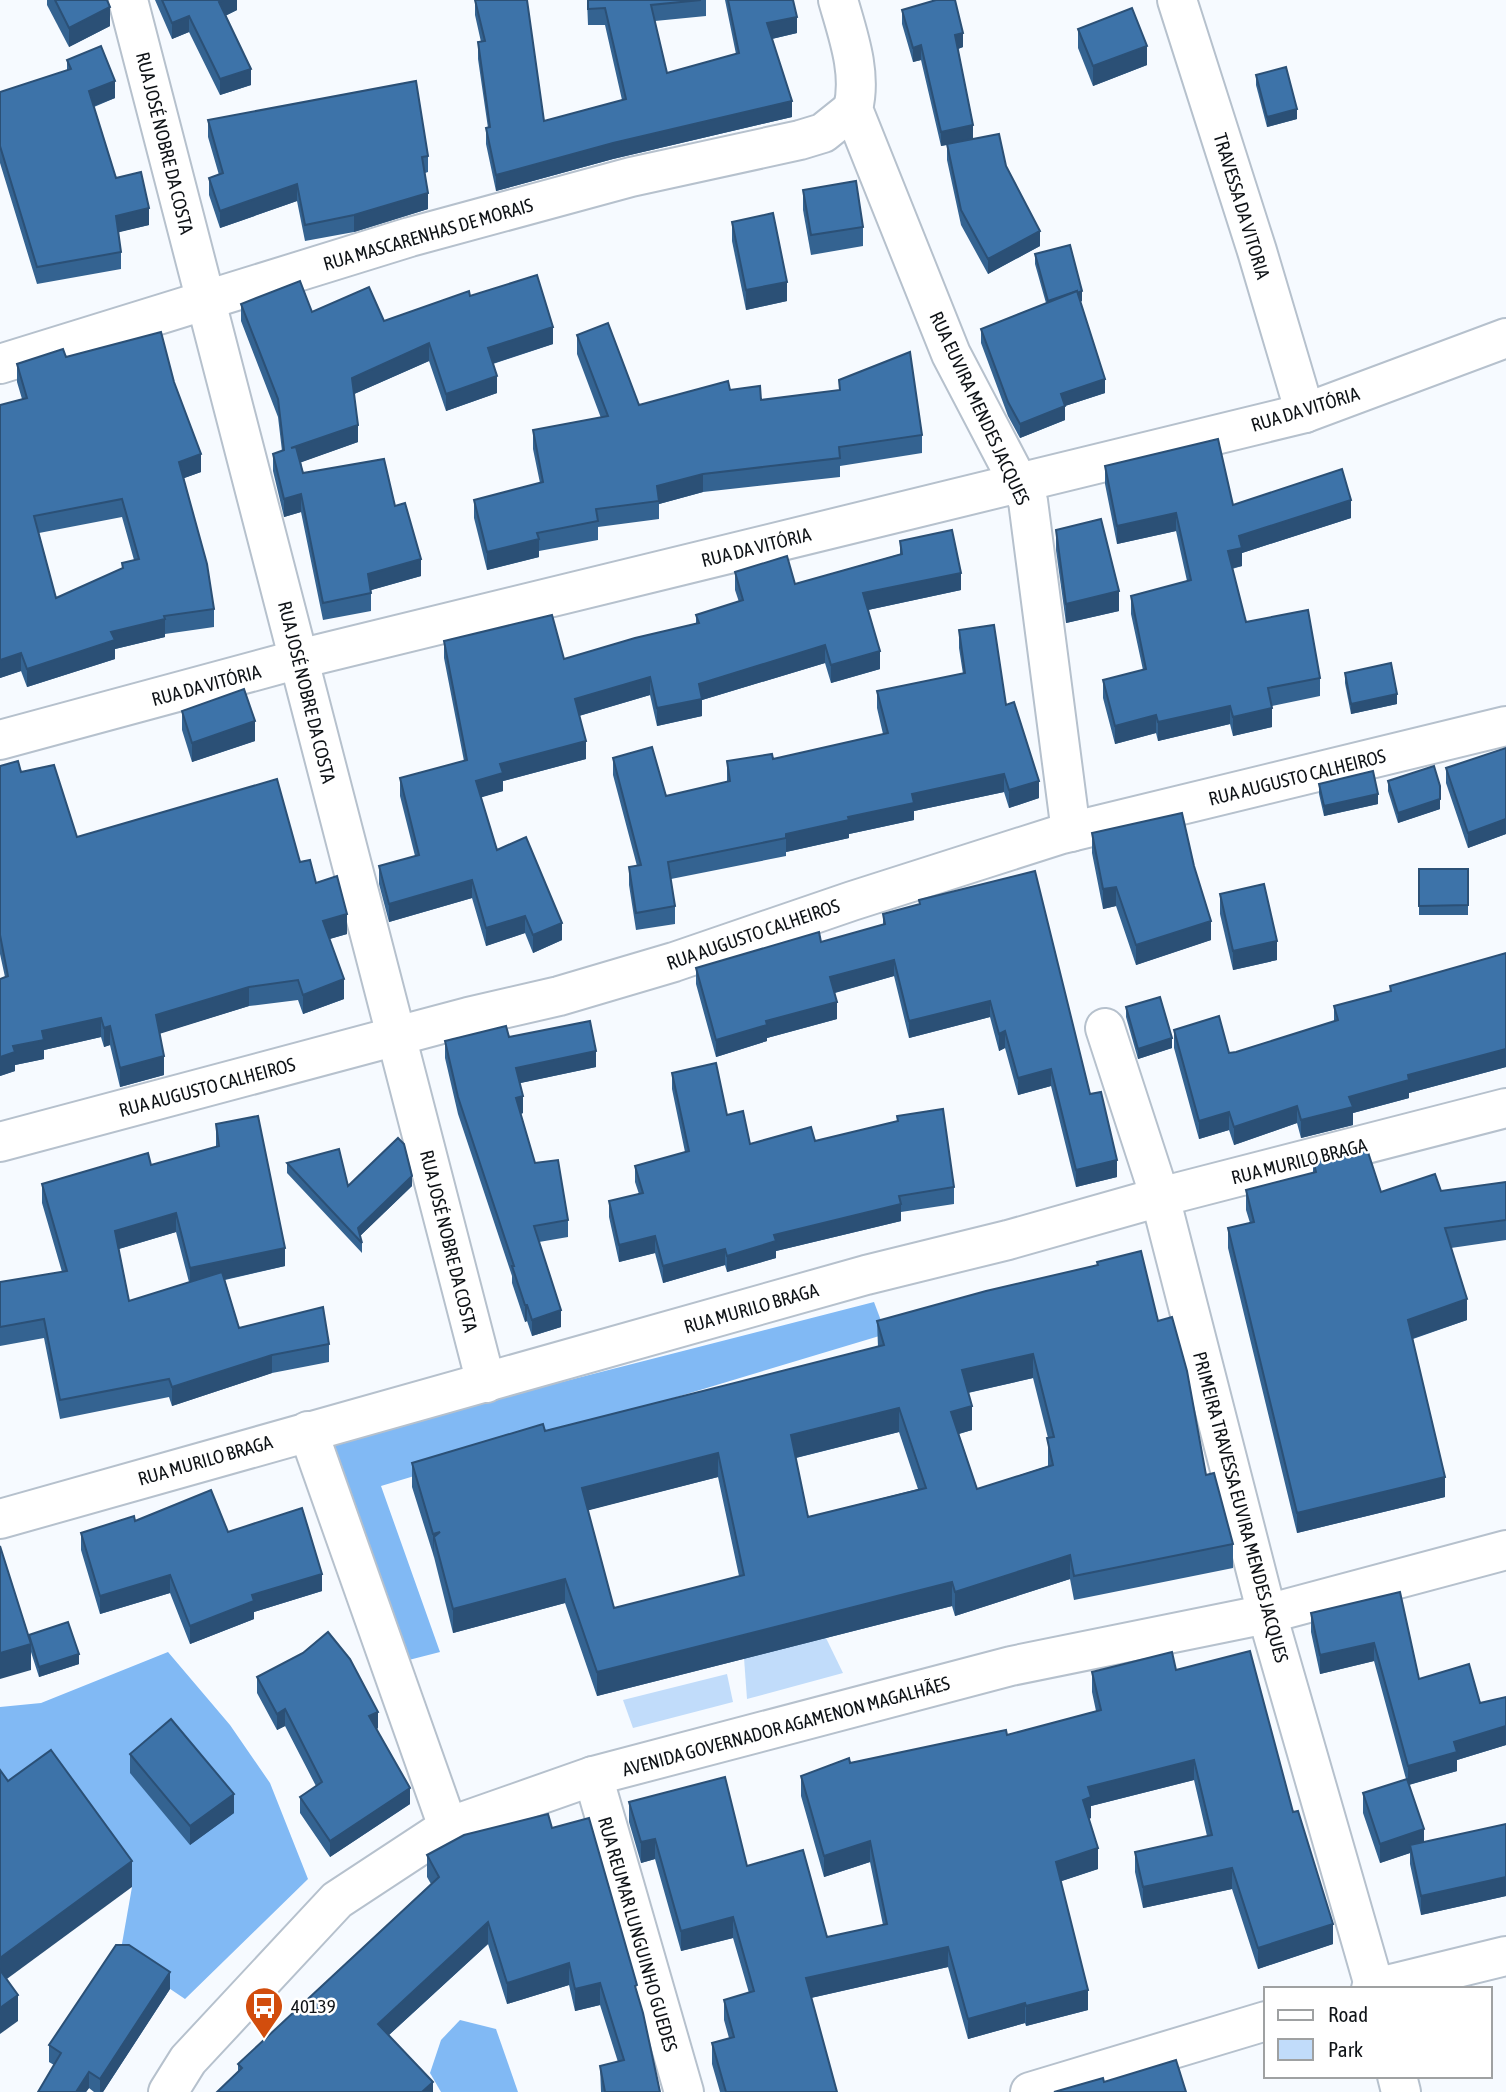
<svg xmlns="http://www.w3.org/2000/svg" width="1506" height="2092" viewBox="0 0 1506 2092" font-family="'Asap Condensed',sans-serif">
	<rect width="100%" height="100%" fill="#f6faff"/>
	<g fill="#c1dcfa">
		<polygon points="826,1638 843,1673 747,1699 744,1658"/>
		<polygon points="727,1674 733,1702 633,1728 623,1700"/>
	</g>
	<g fill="#81b9f4">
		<polygon points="874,1302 886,1334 381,1486 440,1652 401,1662 320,1444"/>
		<polygon points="168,1652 230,1725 270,1783 308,1879 185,1999 120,1955 132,1887 0,1796 0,1707 41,1703"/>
		<polygon points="460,2020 496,2029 518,2092 441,2092 430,2073 441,2040"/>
	</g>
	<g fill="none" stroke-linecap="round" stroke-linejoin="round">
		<defs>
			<g id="street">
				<polyline points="128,0 486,1383"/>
				<path d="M838 0C848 35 862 73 853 109L951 354 1028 501 1071 832"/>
				<polyline points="1177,0 1257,251 1305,413"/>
				<polyline points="0,364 410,237 631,177 800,140 823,133 853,109"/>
				<polyline points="0,740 299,659 1305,413 1506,338"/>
				<polyline points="1105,1028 1160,1197 1267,1614 1375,1989"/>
				<polyline points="0,1142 468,1017 559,996 674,962 852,901 1062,834 1506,726"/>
				<polyline points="308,1431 448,1827"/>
				<polyline points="0,1519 866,1275 1008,1240 1160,1197 1506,1108"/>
				<polyline points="593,1776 684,2092"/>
				<polyline points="1371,1989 1506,1956"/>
				<polyline points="1397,2076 1401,2092"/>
				<polyline points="1030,2092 1266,2021"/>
			</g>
			<polyline id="secondary" points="168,2092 188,2060 337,1900 448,1827 593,1776 1011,1666 1267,1614 1506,1550"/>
		</defs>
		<use href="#street" stroke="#b6c1cd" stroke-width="42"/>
		<use href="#secondary" stroke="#b6c1cd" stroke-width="42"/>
		<use href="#street" stroke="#fff" stroke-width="38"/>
		<use href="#secondary" stroke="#fff" stroke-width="38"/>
	</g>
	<g fill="#346391" fill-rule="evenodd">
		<polygon points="47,0 107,0 110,26 69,47 47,5"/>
		<polygon points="155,0 237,0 237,10 225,16 251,85 220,95 189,32 172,39"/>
		<polygon points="475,0 544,121 622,100 605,25 588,25 587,0 706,0 706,16 655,21 667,73 736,54 725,0 793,0 797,33 772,39 792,117 613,159 496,191 486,144 486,128 488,128 478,59 478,42 481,42 475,15"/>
		<polygon points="902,10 963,47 958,49 973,139 1006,166 1040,246 988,274 961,225 947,160 947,145 941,146 921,60 913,62 902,24"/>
		<polygon points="1078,29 1147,65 1093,86 1078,48"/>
		<polygon points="67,60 115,98 94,107 116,178 149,225 118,232 121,252 121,269 37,284 0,163 0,92 67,70"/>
		<polygon points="1256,75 1297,119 1267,127 1256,85"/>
		<polygon points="208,120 428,156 428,172 425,173 428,209 354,232 305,241 297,201 220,228 209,195 209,178 219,175 208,137"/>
		<polygon points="803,190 863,227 863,246 811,255 803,210"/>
		<polygon points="732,222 787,301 746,310 732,241"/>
		<polygon points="1035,254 1082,301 1080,302 1105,393 1065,406 1065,420 1020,438 1008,416 981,343 981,329 1046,303 1035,264"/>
		<polygon points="470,296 553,344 493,364 497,393 446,411 429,361 354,394 358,442 301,462 303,473 395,506 421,576 371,590 371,611 323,620 301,512 284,517 273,471 273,454 282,451 278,417 241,321 241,304 384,321"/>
		<polygon points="577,335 639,405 730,390 761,400 839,390 839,380 922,435 922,453 840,466 840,477 703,492 659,504 659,519 598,527 598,540 539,551 539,557 487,570 474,518 474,500 540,483 533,449 533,430 601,418 577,354"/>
		<path d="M66 357 174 382 201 472 184 478 214 609V627L165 634V637L115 649V659L27 687 21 671 0 678V405L22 399 17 382V364ZM122 517 134 560 122 563V569L56 598 39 533Z"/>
		<polygon points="1105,466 1233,505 1351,518 1242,553 1242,566 1232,569 1246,622 1320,678 1320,696 1272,706 1272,727 1233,736 1230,724 1158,741 1156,733 1115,744 1103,698 1103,680 1143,670 1131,614 1131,596 1187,581 1176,531 1117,544 1105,484"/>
		<polygon points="1056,530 1119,611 1066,623 1056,550"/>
		<polygon points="900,541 961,590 868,610 880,669 831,683 825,663 702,700 702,716 657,726 650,695 579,716 586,759 503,781 503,791 481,797 497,850 562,940 533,953 525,933 486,946 472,898 389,922 379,884 379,866 415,856 400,796 400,778 464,761 444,658 444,641 564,659 696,624 696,615 739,602 735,590 735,572 795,584 900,554"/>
		<polygon points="959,630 1006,705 1039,798 1009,808 1004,792 914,811 914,820 849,834 849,838 786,852 786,856 671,879 675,906 675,924 636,930 629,885 629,867 637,866 613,775 613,758 666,796 727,782 727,761 773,759 883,734 877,708 877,691 963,674 959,648"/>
		<polygon points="1345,673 1397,704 1351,714 1345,683"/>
		<polygon points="182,711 255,741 192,762 182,730"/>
		<polygon points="1506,748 1506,834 1468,848 1446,783 1446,768"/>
		<polygon points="0,766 21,772 77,837 300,862 316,883 347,934 329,939 344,999 303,1014 298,1000 249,1006 160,1033 164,1075 120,1087 110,1045 104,1047 101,1037 44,1050 44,1059 15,1065 15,1071 0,1076 0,979 5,977 0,954"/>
		<polygon points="1388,781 1440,809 1398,823 1388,791"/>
		<polygon points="1319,784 1378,804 1324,816 1319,794"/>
		<polygon points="1092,833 1194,866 1211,940 1136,965 1116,906 1103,909 1092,853"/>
		<rect x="1419" y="869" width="49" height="46"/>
		<polygon points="1220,894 1277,960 1233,970 1220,914"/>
		<polygon points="919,900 1090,1094 1117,1177 1076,1187 1051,1086 1018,1095 1005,1048 999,1051 990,1017 909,1038 894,976 835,993 837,1019 767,1038 767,1041 716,1057 696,984 696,968 821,942 883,925 883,914 919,904"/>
		<polygon points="1506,953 1506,1067 1409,1093 1409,1098 1353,1113 1353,1125 1301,1138 1297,1123 1234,1145 1229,1130 1199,1139 1174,1048 1174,1030 1229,1053 1236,1052 1334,1021 1334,1006 1390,991 1390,986"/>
		<polygon points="1126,1007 1172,1048 1138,1059 1126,1017"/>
		<polygon points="509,1037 596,1067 520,1083 523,1113 521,1114 535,1163 568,1220 568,1237 539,1242 561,1327 532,1336 527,1321 525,1322 512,1283 512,1276 458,1114 445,1058 445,1041"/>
		<polygon points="672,1073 727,1115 750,1144 815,1141 897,1121 897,1116 954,1187 954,1204 901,1212 901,1221 776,1251 776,1258 727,1272 725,1265 663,1283 655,1253 619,1262 609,1217 609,1201 639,1194 635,1182 635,1166 685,1152 672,1089"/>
		<path d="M216 1124 285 1266 225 1280 239 1328 329 1344V1362L272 1373 172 1406 169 1397 60 1419 44 1338 0 1346V1282L62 1272 42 1203V1184L151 1165 216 1147ZM176 1232 189 1282 129 1301 119 1249Z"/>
		<polygon points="1313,1160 1381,1192 1441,1191 1506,1182 1506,1240 1451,1248 1467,1320 1413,1339 1445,1497 1297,1533 1228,1248 1228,1228 1250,1223 1246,1210 1246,1190 1313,1173"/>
		<polygon points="287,1163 348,1186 412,1186 360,1236 362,1243 362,1253 287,1173"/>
		<path d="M1097 1262 1158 1321 1206 1475 1233 1544V1568L1074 1600 1070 1579 955 1616 952 1606 597 1696 565 1603 453 1633 434 1557 412 1487V1463L545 1431 878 1347 877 1321 1097 1265ZM1033 1378 1048 1438V1466L977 1489 959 1434 972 1430 968 1393ZM899 1432 918 1489 808 1517 796 1458ZM718 1477 739 1576 614 1608 588 1510Z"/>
		<polygon points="135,1521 228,1532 322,1591 254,1612 254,1619 190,1644 170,1593 100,1614 81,1550 81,1533"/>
		<polygon points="1400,1592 1419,1679 1480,1703 1506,1697 1506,1745 1457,1760 1457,1771 1409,1785 1424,1842 1506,1824 1506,1896 1421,1915 1410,1864 1410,1853 1380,1863 1363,1813 1363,1793 1406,1779 1374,1661 1320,1674 1311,1632 1311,1613"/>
		<polygon points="29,1637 79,1664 39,1677 31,1652 31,1670"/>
		<polygon points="1176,1670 1293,1812 1333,1944 1258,1969 1232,1889 1143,1908 1135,1872 1135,1852 1207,1836 1194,1780 1091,1806 1091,1818 1089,1819 1098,1869 1061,1881 1088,2010 1026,2026 1025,2023 968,2039 948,1967 811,1998 837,2092 720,2092 712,2064 712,2043 729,2038 724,2020 724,2000 749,1993 733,1938 681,1951 655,1859 641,1863 629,1822 629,1802 747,1866 827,1937 883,1925 870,1862 824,1877 801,1796 801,1776 850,1763 1007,1735 1096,1711 1092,1692 1092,1672"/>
		<polygon points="257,1677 378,1728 377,1729 410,1804 330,1857 300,1813 300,1797 316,1786 285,1726 277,1730 257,1693"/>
		<polygon points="130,1754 234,1813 190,1845 130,1773"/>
		<polygon points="552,1828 637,1991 660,2092 601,2092 600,2066 618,2062 600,2005 575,2011 569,1985 507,2004 488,1944 389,2035 433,2092 238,2071 238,2064 431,1884 427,1877 427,1855"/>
		<polygon points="170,1989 103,2092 94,2092 89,2088 86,2092 38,2092 54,2065 49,2062 49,2045"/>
	</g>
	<g fill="#2b5076">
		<polygon points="224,0 237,0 237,10 219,19 219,2"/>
		<polygon points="110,7 110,26 69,47 69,28"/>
		<polygon points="189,16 189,32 172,39 172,23"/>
		<polygon points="797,17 797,33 767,40 767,23"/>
		<polygon points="963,33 963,47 955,50 955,35"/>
		<polygon points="921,45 921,60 913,62 913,48"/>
		<polygon points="1147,46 1147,65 1093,86 1093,66"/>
		<polygon points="251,69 251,85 220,95 220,79"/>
		<polygon points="115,81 115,98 89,108 89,91"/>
		<polygon points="792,101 792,117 613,159 496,191 496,175 613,143"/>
		<polygon points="1297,109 1297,119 1267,127 1267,117"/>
		<polygon points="973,125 973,139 941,146 941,132"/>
		<polygon points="297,184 297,201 220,228 220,211"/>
		<polygon points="428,193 428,209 354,232 354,215"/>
		<polygon points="149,208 149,225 116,233 116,216"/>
		<polygon points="1040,231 1040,246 988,274 988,259"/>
		<polygon points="787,282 787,301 746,310 746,290"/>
		<polygon points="1082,291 1082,301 1048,311 1048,301"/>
		<polygon points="553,327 553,344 488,365 488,348"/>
		<polygon points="429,343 429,361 352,395 352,378"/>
		<polygon points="497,376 497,393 446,411 446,394"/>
		<polygon points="1105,379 1105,393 1065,406 1065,420 1020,438 1020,424 1061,394"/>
		<polygon points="358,425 358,442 291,466 291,448"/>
		<polygon points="201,454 201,472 179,480 179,462"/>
		<polygon points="703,474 703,492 659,504 657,486"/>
		<polygon points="301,494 301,512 284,517 284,499"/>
		<polygon points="1351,500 1351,518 1242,553 1242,566 1228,569 1228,551 1239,536"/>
		<polygon points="1176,513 1176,531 1117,544 1117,526"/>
		<polygon points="539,539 539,557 487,570 487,552"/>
		<polygon points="421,559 421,576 368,591 368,574"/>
		<polygon points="961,573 961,590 863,611 863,593"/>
		<polygon points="1119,591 1119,611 1066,623 1066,604"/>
		<polygon points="165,619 165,637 115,649 115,659 27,687 27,669 111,632"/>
		<polygon points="825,645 825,663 702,700 702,716 657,726 657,708 699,684"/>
		<polygon points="880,651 880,669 831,683 831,665"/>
		<polygon points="21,653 21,671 0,678 0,660"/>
		<polygon points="650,677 650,695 575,717 575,699"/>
		<polygon points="1397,694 1397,704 1351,714 1351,704"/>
		<polygon points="1230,706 1230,724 1158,741 1158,722"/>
		<polygon points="1272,708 1272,727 1233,736 1233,717"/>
		<polygon points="1156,715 1156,733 1115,744 1115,726"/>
		<polygon points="255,721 255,741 192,762 192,743"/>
		<polygon points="586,741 586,759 503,781 503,791 476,799 476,781 500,764"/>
		<polygon points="1004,774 1004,792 914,811 914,820 849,834 849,838 786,852 786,834 848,817 912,794"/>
		<polygon points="1039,781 1039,798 1009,808 1009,790"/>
		<polygon points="1378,794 1378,804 1324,816 1324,806"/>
		<polygon points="1440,799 1440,809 1398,823 1398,813"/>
		<polygon points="1506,819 1506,834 1468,848 1468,833"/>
		<polygon points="472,880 472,898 389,922 389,904"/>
		<polygon points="1116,887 1116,906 1103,909 1103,889"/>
		<polygon points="347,914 347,934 323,941 323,921"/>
		<polygon points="525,916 525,933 486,946 486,928"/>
		<polygon points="1211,921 1211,940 1136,965 1136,945"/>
		<polygon points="562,923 562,940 533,953 533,935"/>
		<polygon points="1277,941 1277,960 1233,970 1233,951"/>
		<polygon points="894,960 894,976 830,994 830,977"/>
		<polygon points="344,979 344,999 303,1014 303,995"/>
		<polygon points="249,987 249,1006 156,1035 156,1015"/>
		<polygon points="990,1001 990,1017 909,1038 909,1021"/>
		<polygon points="837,1002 837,1019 767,1038 767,1041 716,1057 716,1040 766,1021"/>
		<polygon points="101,1018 101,1037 44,1050 44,1059 15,1065 15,1071 0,1076 0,1057 13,1046 42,1031"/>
		<polygon points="110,1026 110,1045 104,1047 104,1028"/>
		<polygon points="1005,1031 1005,1048 999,1051 999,1034"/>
		<polygon points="1172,1038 1172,1048 1138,1059 1138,1049"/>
		<polygon points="1506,1049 1506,1067 1409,1093 1409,1098 1353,1113 1353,1125 1301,1138 1301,1120 1349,1097 1408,1075"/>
		<polygon points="596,1051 596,1067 516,1084 516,1068"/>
		<polygon points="164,1056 164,1075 120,1087 120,1068"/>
		<polygon points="1051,1069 1051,1086 1018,1095 1018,1078"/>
		<polygon points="523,1096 523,1113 516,1115 516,1098"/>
		<polygon points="1297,1106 1297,1123 1234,1145 1234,1127"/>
		<polygon points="1229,1112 1229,1130 1199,1139 1199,1121"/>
		<polygon points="1117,1160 1117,1177 1076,1187 1076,1170"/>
		<polygon points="412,1176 412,1186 358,1238 358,1228"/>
		<polygon points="901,1204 901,1221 776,1251 776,1258 727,1272 727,1256 774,1235"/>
		<polygon points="176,1213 176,1232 115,1250 115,1231"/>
		<polygon points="655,1236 655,1253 619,1262 619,1245"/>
		<polygon points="285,1248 285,1266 190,1287 190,1268"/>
		<polygon points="725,1249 725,1265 663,1283 663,1266"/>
		<polygon points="1467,1299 1467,1320 1408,1340 1408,1320"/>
		<polygon points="525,1305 527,1305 527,1321 525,1322"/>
		<polygon points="561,1310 561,1327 532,1336 532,1320"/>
		<polygon points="1033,1354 1033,1378 962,1394 962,1370"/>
		<polygon points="272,1355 272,1373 172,1406 172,1387"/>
		<polygon points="972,1406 972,1430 951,1436 951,1412"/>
		<polygon points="899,1408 899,1432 791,1459 791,1435"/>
		<polygon points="718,1453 718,1477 582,1512 582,1488"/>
		<polygon points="1445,1477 1445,1497 1297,1533 1297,1513"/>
		<polygon points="440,1532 434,1537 433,1558 433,1534"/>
		<polygon points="1070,1555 1070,1579 955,1616 955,1592"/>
		<polygon points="322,1574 322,1591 254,1612 254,1619 190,1644 190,1626 252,1595"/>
		<polygon points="170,1575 170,1593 100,1614 100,1596"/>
		<polygon points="565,1579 565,1603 453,1633 453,1609"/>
		<polygon points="952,1582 952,1606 597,1696 597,1672"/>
		<polygon points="1374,1643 1374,1661 1320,1674 1320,1655"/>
		<polygon points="31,1644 31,1670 0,1679 0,1653"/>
		<polygon points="79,1654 79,1664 39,1677 39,1667"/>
		<polygon points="285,1709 285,1726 277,1730 277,1714"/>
		<polygon points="378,1712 378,1728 369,1732 369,1716"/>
		<polygon points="1506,1726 1506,1745 1457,1760 1457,1771 1408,1785 1408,1766 1454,1742"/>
		<polygon points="1194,1760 1194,1780 1091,1806 1091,1818 1083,1820 1083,1800 1088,1787"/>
		<polygon points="410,1788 410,1804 330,1857 330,1841"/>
		<polygon points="234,1794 234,1813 190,1845 190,1826"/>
		<polygon points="1424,1829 1424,1849 1410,1845 1410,1853 1380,1863 1380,1844"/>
		<polygon points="655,1839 655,1859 641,1863 641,1842"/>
		<polygon points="870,1841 870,1862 824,1877 824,1856"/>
		<polygon points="1098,1848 1098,1869 1056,1883 1056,1862"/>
		<polygon points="132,1861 132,1887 0,1984 0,1958"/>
		<polygon points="1232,1868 1232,1889 1143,1908 1143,1887"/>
		<polygon points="1506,1877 1506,1896 1421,1915 1421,1896"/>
		<polygon points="733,1917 733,1938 681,1951 681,1931"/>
		<polygon points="488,1922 488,1944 378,2045 378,2024"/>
		<polygon points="1333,1924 1333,1944 1258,1969 1258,1948"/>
		<polygon points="948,1947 948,1967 806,1999 806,1978"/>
		<polygon points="569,1963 569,1985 507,2004 507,1983"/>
		<polygon points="170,1972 170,1989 103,2092 100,2092 100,2079"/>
		<polygon points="600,1983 600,2005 575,2011 575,1989"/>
		<polygon points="1088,1990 1088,2010 1026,2026 1026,2006"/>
		<polygon points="18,1995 18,2021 0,2034 0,2008"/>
		<polygon points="1025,2003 1025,2023 968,2039 968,2019"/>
		<polygon points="89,2072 89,2088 86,2092 76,2092"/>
		<polygon points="433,2082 433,2092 422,2092"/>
	</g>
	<g fill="#3d73a9" stroke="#2b5076" stroke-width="2" fill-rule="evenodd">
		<polygon points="55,0 107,0 110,7 69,28"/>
		<polygon points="162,0 224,0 219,2 251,69 220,79 189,16 172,23"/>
		<polygon points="475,0 527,0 544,121 626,99 605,8 588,9 588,0 701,0 651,5 667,73 739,53 728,0 793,0 797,17 767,23 792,101 613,143 496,175 486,128 490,127 478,42 485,41"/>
		<polygon points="936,0 955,0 963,33 955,35 973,125 941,132 921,45 913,48 902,10"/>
		<polygon points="1132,8 1147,46 1093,66 1078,29"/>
		<polygon points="101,46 115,81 89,91 116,178 141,172 149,208 116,216 121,252 37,267 0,146 0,92 71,69 67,60"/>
		<polygon points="1286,67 1297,109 1267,117 1256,75"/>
		<polygon points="416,81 428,156 422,157 428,193 354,215 305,225 297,184 220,211 209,178 223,173 208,120"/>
		<polygon points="999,134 1006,166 1040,231 988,259 961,210 947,144"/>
		<polygon points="856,181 863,227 811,235 803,190"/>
		<polygon points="773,213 787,282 746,290 732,222"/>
		<polygon points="1070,245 1082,291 1077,293 1077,291 1048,301 1035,254"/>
		<polygon points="537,275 553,327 488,348 497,376 446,394 429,343 352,378 358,425 291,448 296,447 303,473 384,459 395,506 405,503 421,559 368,574 371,593 323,603 301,494 284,499 273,454 284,450 278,399 241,304 300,281 312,312 369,287 384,321 469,291 470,296"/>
		<polygon points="1077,291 1105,379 1061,394 1065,406 1020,424 1008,402 981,329"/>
		<polygon points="608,323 639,405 728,381 730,390 760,386 761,400 840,390 839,380 910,352 922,435 839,447 840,458 703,474 657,486 659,501 596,509 598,521 537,533 539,539 487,552 474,500 543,482 533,430 608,416 577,335"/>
		<path d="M161 332 174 382 201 454 179 462 207 564 214 609 164 616 165 619 111 632 115 640 27 669 21 653 0 660V405L27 398 17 364 63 349 66 357ZM122 499 139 559 122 563 123 568 56 598 34 516Z"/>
		<polygon points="1218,439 1233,505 1342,469 1351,500 1239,536 1242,548 1228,551 1246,622 1308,610 1320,678 1268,688 1272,708 1233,717 1230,706 1158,722 1156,715 1115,726 1103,680 1146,669 1131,596 1191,580 1176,513 1117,526 1105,466"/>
		<polygon points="1101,519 1119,591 1066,604 1056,530"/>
		<polygon points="952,530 961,573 863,593 880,651 831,665 825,645 699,684 702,699 657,708 650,677 575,699 586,741 500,764 503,773 476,781 497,850 526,837 562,923 533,935 525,916 486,928 472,880 389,904 379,866 419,855 400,778 467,760 444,641 552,615 564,659 635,638 699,623 696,615 743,600 735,572 787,556 795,584 902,554 900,541"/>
		<polygon points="994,625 1006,705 1014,702 1039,781 1009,790 1004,774 912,794 914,803 848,817 849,820 786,834 786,838 668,862 675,906 636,913 629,867 641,865 613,758 652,747 666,796 730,781 727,761 772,754 773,759 888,733 877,691 965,673 959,630"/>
		<polygon points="1391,663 1397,694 1351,704 1345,673"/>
		<polygon points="244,689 255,721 192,743 182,711"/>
		<polygon points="1506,748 1506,819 1468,833 1446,768"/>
		<polygon points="18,761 21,772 54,765 77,837 277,779 300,862 310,860 316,883 337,876 347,914 323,921 344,979 303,995 298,980 249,987 156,1015 164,1056 120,1068 110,1026 104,1028 101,1018 42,1031 44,1040 13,1046 15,1052 0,1057 0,979 8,976 0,935 0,766"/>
		<polygon points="1434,766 1440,786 1440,799 1398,813 1388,781"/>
		<polygon points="1373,771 1378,794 1324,806 1319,784"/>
		<polygon points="1182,813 1194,866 1211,921 1136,945 1116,887 1103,889 1092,833"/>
		<polygon points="1419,869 1468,869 1468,905 1419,906"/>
		<polygon points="1035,871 1090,1094 1101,1092 1117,1160 1076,1170 1051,1069 1018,1078 1005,1031 999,1034 990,1001 909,1021 894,960 830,977 837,1002 766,1021 767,1025 716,1040 696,968 819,932 821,942 885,924 883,914 920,904 919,900"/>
		<polygon points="1264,884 1277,941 1233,951 1220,894"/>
		<polygon points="1506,953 1506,1049 1408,1075 1409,1080 1349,1097 1353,1107 1301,1120 1297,1106 1234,1127 1229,1112 1199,1121 1174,1030 1219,1016 1229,1053 1236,1052 1338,1020 1334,1006 1391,991 1390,986"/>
		<polygon points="1160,997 1172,1038 1138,1049 1126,1007"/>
		<polygon points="590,1021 596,1051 516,1068 523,1096 516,1098 535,1163 558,1160 568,1220 534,1226 561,1310 532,1320 527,1305 525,1305 512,1266 514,1266 458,1097 445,1041 506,1026 509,1037"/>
		<polygon points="716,1063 727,1115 743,1111 750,1144 811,1127 815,1141 898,1121 897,1116 943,1109 954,1187 899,1196 901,1204 774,1235 776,1241 727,1256 725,1249 663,1266 655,1236 619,1245 609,1201 643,1193 635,1166 689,1151 672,1073"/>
		<polygon points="258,1116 285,1248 190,1268 176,1213 115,1231 129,1301 222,1272 239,1328 323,1307 329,1344 272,1355 172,1387 169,1379 60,1400 44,1319 0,1327 0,1282 67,1271 42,1184 148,1153 151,1165 219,1146 216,1124"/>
		<polygon points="398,1138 404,1144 412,1176 358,1228 362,1243 287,1163 339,1149 348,1186"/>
		<polygon points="1366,1146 1381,1192 1435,1174 1441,1191 1506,1182 1506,1220 1445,1228 1467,1299 1408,1320 1445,1477 1297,1513 1228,1228 1254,1222 1246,1190 1316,1172 1313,1160"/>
		<path d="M1141 1251 1158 1321 1172 1317 1187 1371 1206 1475 1214 1473 1233 1544 1074 1576 1070 1555 955 1592 952 1582 597 1672 565 1579 453 1609 434 1537 440 1532 433 1534 412 1463 543 1424 545 1431 884 1345 877 1321 986 1291 1098 1265 1097 1262ZM1033 1354 1054 1437 1047 1438 1053 1465 977 1489 951 1412 972 1406 962 1370ZM899 1408 926 1488 808 1517 791 1435ZM718 1453 744 1575 614 1608 582 1488Z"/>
		<polygon points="211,1490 228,1532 302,1508 322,1574 252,1595 254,1601 190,1626 170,1575 100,1596 81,1533 134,1516 135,1521"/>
		<polygon points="0,1546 31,1644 0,1653"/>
		<polygon points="1400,1592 1419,1679 1469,1664 1480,1703 1506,1697 1506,1726 1454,1742 1457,1752 1408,1766 1374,1643 1320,1655 1311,1613"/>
		<polygon points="68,1622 79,1654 39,1667 29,1635"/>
		<polygon points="328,1632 350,1659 378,1712 369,1716 410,1788 330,1841 300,1797 322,1782 285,1709 277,1714 257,1677 303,1653"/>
		<polygon points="1250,1651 1293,1812 1298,1811 1333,1924 1258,1948 1232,1868 1143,1887 1135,1852 1212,1835 1194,1760 1088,1787 1091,1797 1083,1800 1098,1848 1056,1862 1088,1990 1026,2006 1025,2003 968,2019 948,1947 806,1978 837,2092 726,2092 712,2043 734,2037 724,2000 754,1991 733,1917 681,1931 655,1839 641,1842 629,1802 725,1777 747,1866 803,1850 827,1937 887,1924 870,1841 824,1856 801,1776 849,1758 850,1763 1006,1730 1007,1735 1101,1710 1092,1672 1172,1652 1176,1670"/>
		<polygon points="171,1719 234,1794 190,1826 130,1754"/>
		<polygon points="51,1750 132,1861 0,1958 0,1770 8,1781"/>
		<polygon points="1407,1779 1424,1829 1380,1844 1363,1793"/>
		<polygon points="548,1814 552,1828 589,1818 637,1985 635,1986 643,2013 660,2092 605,2092 600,2066 624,2060 600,1983 575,1989 569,1963 507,1983 488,1922 378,2024 433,2082 422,2092 217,2092 242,2068 238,2064 439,1877 427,1855 464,1835"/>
		<polygon points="1506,1824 1506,1877 1421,1896 1410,1845"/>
		<polygon points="116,1945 129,1945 170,1972 100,2079 89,2072 76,2092 38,2092 61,2053 49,2045"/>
		<polygon points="0,1970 18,1995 0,2008"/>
		<polygon points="1176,2060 1186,2092 1054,2092 1103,2078 1104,2082"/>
	</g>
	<defs>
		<symbol id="bus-pin" viewBox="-11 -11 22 30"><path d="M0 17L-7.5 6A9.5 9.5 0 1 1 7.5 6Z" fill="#d24d0d" stroke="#fff"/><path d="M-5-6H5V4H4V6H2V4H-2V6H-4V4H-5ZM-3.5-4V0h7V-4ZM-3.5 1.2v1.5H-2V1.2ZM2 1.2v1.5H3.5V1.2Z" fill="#fff"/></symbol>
	</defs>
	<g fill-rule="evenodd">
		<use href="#bus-pin" x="242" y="1984" width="44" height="60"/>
	</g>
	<g text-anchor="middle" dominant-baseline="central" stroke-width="5" stroke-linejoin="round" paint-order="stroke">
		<g font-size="19" fill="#0f1317" stroke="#fff">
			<text transform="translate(165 143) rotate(76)">RUA JOSÉ NOBRE DA COSTA</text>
			<text transform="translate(1242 206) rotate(73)">TRAVESSA DA VITORIA</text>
			<text transform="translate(428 234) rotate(-16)">RUA MASCARENHAS DE MORAIS</text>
			<text transform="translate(980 408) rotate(65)">RUA EUVIRA MENDES JACQUES</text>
			<text transform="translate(1305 409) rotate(-17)">RUA DA VITÓRIA</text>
			<text transform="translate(756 547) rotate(-14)">RUA DA VITÓRIA</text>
			<text transform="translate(206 685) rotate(-15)">RUA DA VITÓRIA</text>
			<text transform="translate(307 692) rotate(76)">RUA JOSÉ NOBRE DA COSTA</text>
			<text transform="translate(1297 777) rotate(-14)">RUA AUGUSTO CALHEIROS</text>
			<text transform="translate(753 934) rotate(-19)">RUA AUGUSTO CALHEIROS</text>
			<text transform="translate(207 1087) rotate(-15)">RUA AUGUSTO CALHEIROS</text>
			<text transform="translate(1299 1161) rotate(-14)">RUA MURILO BRAGA</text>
			<text transform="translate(449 1241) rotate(76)">RUA JOSÉ NOBRE DA COSTA</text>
			<text transform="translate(751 1308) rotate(-16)">RUA MURILO BRAGA</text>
			<text transform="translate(205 1460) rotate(-16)">RUA MURILO BRAGA</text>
			<text transform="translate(1241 1507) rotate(75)">PRIMEIRA TRAVESSA EUVIRA MENDES JACQUES</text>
			<text transform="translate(786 1726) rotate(-15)">AVENIDA GOVERNADOR AGAMENON MAGALHÃES</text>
			<text transform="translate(638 1934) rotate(74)">RUA REUMAR LUNGUINHO GUEDES</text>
		</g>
		<g font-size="19" fill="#0f1317" stroke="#fff" text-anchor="start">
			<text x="291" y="2006">40139</text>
		</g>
	</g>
	<rect x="1264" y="1987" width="228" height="91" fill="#ffffff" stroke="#9fa1a2" stroke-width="2"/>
	<rect x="1278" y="2010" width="35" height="10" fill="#ffffff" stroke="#9fa1a2" stroke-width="2"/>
	<text x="1328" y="2022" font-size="21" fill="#0f1317">Road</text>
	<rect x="1278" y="2039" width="35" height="21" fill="#c1dcfa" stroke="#9fa1a2" stroke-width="2"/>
	<text x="1328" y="2057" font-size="21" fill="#0f1317">Park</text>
</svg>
